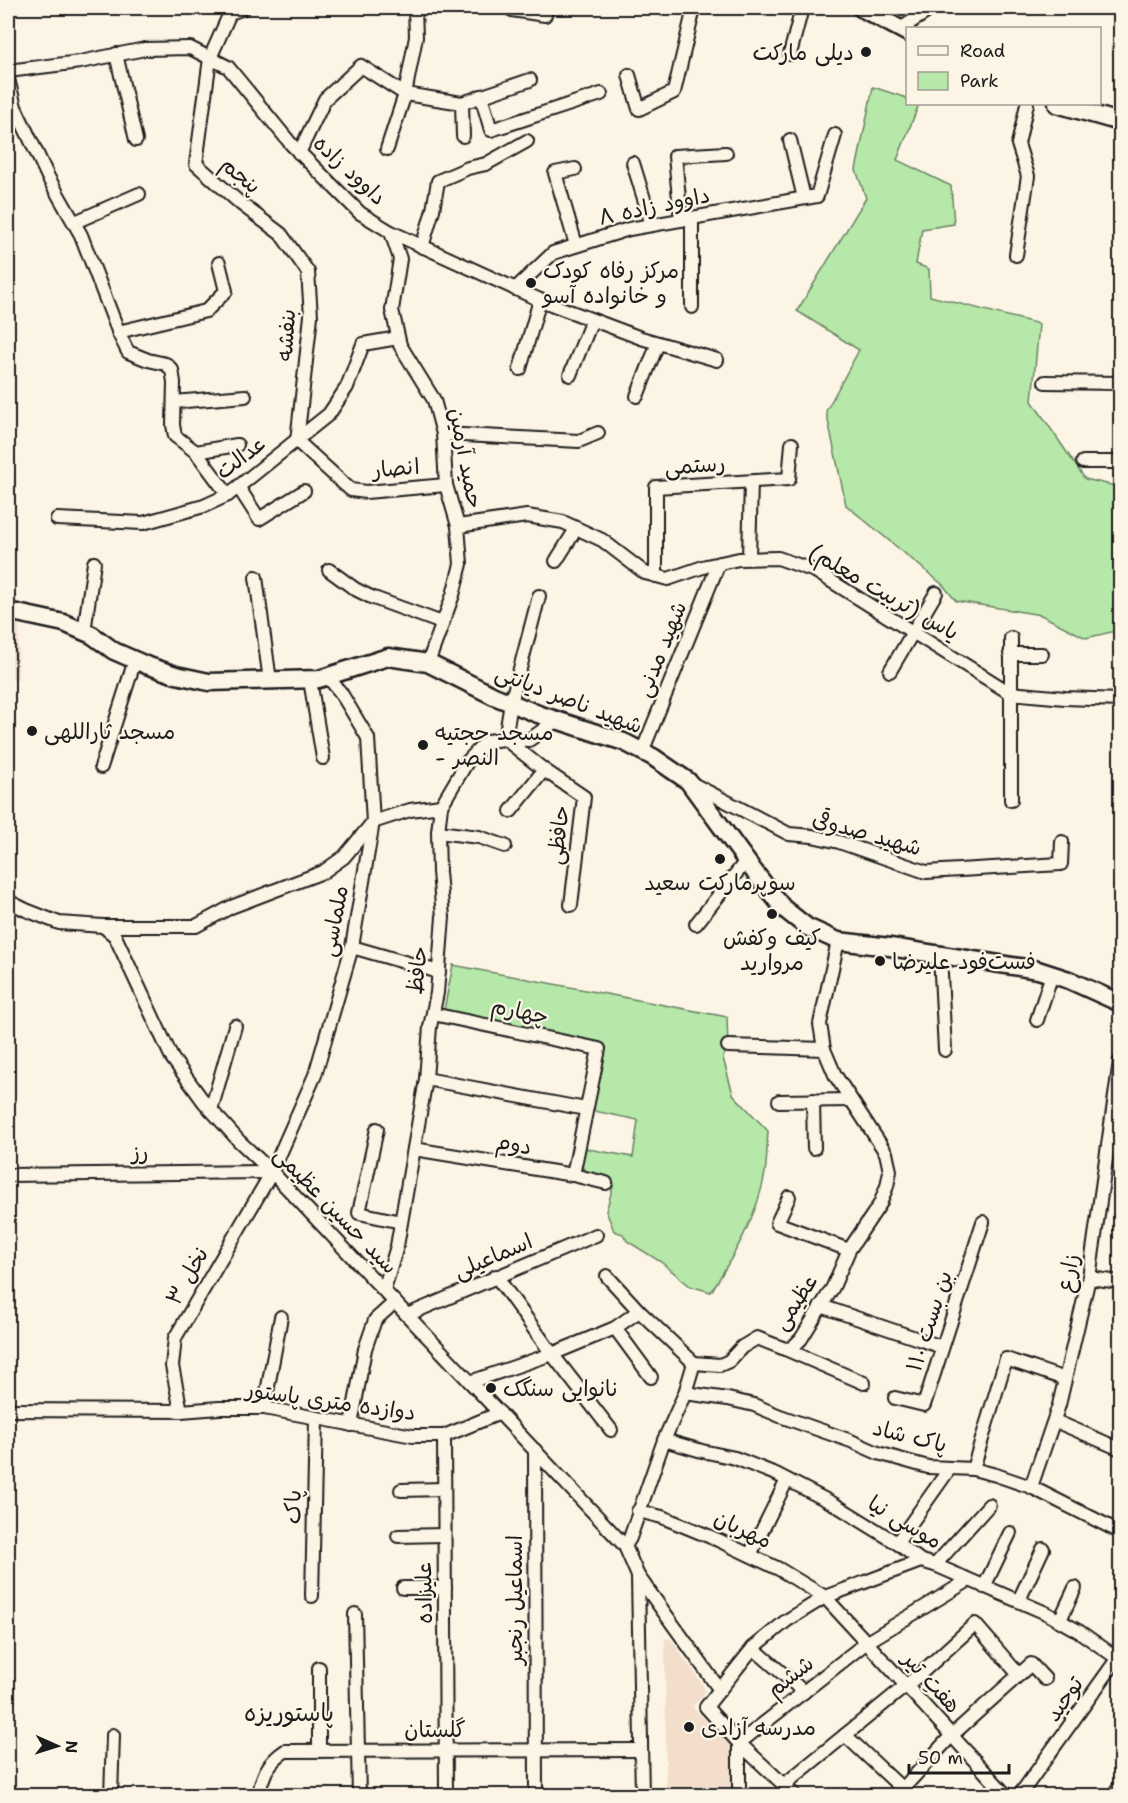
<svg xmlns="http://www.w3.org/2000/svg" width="1128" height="1803" viewBox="0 0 1128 1803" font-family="'Shantell Sans','Playpen Sans Arabic',sans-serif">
	<rect width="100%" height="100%" fill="#fcf5e5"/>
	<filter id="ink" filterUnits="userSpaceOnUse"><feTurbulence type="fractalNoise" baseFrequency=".0167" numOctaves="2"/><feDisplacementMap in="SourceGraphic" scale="12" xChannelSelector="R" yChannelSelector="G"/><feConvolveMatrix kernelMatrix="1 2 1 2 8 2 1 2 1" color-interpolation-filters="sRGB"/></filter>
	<g filter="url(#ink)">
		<g fill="#f2decb">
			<polygon points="8,621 19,622 18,679 8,680"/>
			<polygon points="665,1638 671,1639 704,1687 705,1692 693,1707 733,1748 733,1795 666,1795"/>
		</g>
		<g fill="#b6e8a9" stroke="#698262" stroke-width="1.5">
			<polygon points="873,87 907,98 908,104 919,104 897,160 951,186 954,224 922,229 916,264 929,269 930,296 1039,324 1032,401 1085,479 1120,487 1120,630 1086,638 1041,615 956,601 943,585 846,505 826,411 859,350 797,311 866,198 856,170"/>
			<path d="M453 965 727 1017 728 1046 723 1058 733 1094 768 1131C767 1145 767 1160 765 1173 758 1215 733 1257 711 1292L690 1286 661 1262 627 1241 623 1234 614 1231 606 1211 614 1183C590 1183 577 1173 583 1148L633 1157 638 1120 589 1110 602 1045 444 1010Z"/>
		</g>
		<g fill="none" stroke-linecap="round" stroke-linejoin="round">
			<defs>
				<g id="minor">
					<polyline points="244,8 230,13 210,58 196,164 241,204 281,234 308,272 311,316 297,441 344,484 351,490 366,492 446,485"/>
					<polyline points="512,8 512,10 545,15"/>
					<polyline points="900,29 933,8"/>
					<polyline points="116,54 136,140"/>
					<polyline points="790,54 801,12 804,8"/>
					<polyline points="8,71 80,62 145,49 190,48 228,67 291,144 360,213 391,232 540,300 641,338 717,360"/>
					<polyline points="629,75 639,109 674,92 694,8"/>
					<polyline points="8,79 15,107 48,177 81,235 120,336 128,352 148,360 166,364 172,370 174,382 173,425 175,436 196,452 228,495"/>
					<polyline points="481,96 491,130 601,94"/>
					<polyline points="462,103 463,136"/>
					<polyline points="790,140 804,198"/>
					<polyline points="387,149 405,94 416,37 415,8"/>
					<polyline points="299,153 325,99 361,66 405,94 462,103 530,80"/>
					<polyline points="633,163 652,225"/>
					<polyline points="575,169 555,173 576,245"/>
					<polyline points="681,220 675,156 726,153"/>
					<polyline points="75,222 139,194"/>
					<polyline points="391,232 400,259 392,310 400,345 434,400 443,434 446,485 458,526 461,564 453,595 428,663"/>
					<polyline points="422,247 433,210 438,181 468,168 486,164 527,141"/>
					<polyline points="1016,255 1028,176 1018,144 1027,104"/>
					<polyline points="515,289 553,253 629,229 817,196 835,135"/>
					<polyline points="692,307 692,218"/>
					<polyline points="118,332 206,311 226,291 219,263"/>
					<polyline points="520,369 540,300"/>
					<polyline points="570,375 592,320"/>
					<polyline points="1045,382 1120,383"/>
					<polyline points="637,396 658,343"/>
					<polyline points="174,402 245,396"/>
					<polyline points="443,434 579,441 598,433"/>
					<polyline points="196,452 237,445"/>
					<polyline points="1083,462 1120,462"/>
					<polyline points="239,488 259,519 304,491"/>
					<polyline points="57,519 143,523 204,506 228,495 329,414 347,387 363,344 398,338"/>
					<polyline points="458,526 527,516 563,522 602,540 645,573 668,579 706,566 739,559 778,558 815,571 1010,693 1065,698 1120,700"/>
					<polyline points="749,558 751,482"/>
					<polyline points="556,561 576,529"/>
					<polyline points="329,570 355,589 371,597 442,623"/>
					<polyline points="656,576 656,487 789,479 792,444"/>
					<polyline points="256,577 270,681"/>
					<polyline points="539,596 511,703 505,739 544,770 584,797 571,905"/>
					<polyline points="84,632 94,563"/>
					<polyline points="1011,638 1011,800"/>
					<polyline points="1010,654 1042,654"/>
					<polyline points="890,671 936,593"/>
					<polyline points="310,680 323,758"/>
					<polyline points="642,752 719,563"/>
					<polyline points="101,767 135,660"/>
					<polyline points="691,783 789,834 812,836 839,842 926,872 1061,864 1062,842"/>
					<polyline points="511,811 544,770"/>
					<polyline points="438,832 479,837 505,846"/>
					<polyline points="8,901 26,910 59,923 103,926 196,926 231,907 323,872 344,857 373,822 410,810 441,806"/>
					<polyline points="696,924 746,861"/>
					<polyline points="103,926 115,936 172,1058 204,1102 239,1141 272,1172 625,1546 638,1576 720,1690"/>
					<polyline points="352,947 439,972"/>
					<polyline points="940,955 945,1050"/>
					<polyline points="433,1014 599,1049 573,1175"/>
					<polyline points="1037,1020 1052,974"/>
					<polyline points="728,1046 824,1049"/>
					<polyline points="426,1079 586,1109"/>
					<polyline points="813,1100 814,1148"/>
					<polyline points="779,1101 851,1100"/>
					<polyline points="211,1110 235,1026"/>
					<polyline points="377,1129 359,1213 401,1222"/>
					<polyline points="414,1149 573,1175 606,1183"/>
					<polyline points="8,1175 272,1172"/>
					<polyline points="789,1197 777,1223 849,1250"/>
					<polyline points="496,1276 552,1354 611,1430"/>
					<polyline points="607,1276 639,1311 694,1363"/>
					<polyline points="1089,1278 1120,1282"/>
					<polyline points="384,1290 397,1246 426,1079 430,1027 437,993 443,917 439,872 438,832 441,806 467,762 487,741 505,739 529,740 557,720"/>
					<polyline points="821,1306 942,1347"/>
					<polyline points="407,1315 596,1235"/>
					<polyline points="615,1328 651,1377"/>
					<polyline points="785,1349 864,1383"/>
					<polyline points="694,1363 720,1365 729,1361 742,1347 757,1338 785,1349 792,1348 801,1339 833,1287 849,1250 880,1204 887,1186 890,1171 886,1153 835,1075 824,1049 820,1024 838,941"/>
					<polyline points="470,1382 552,1354 615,1328 639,1311"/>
					<polyline points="685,1393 728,1399 754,1405 780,1416 851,1441 878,1453 928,1467 973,1469 996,1475 1031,1487 1120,1532"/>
					<polyline points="895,1398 924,1405 983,1222"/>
					<polyline points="264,1408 281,1317"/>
					<polyline points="8,1410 181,1411 219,1408 264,1408 413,1436 444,1436 500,1413"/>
					<polyline points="181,1411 172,1366 175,1338 272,1172 315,1075 352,947 373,822 368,738 341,693 328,677"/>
					<polyline points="1055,1421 1120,1449"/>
					<polyline points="351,1425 365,1349 375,1320 395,1302"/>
					<polyline points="444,1436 446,1796"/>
					<polyline points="664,1440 702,1451 735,1458 778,1475 834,1504 897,1543 921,1561 935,1565 1046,1613 1080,1632 1120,1660"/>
					<polyline points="535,1450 536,1796"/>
					<polyline points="973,1469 1006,1359 1065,1379"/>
					<polyline points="1031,1487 1059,1405 1089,1278 1120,1061"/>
					<polyline points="401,1490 444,1489"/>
					<polyline points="638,1511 662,1517 718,1540 779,1569 825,1597 1007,1796"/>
					<polyline points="398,1536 444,1535"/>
					<polyline points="897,1543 950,1468"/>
					<polyline points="625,1546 630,1538 664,1440 685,1393 694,1363"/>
					<polyline points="750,1555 787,1480"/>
					<polyline points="935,1565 989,1505"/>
					<polyline points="638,1576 642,1796"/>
					<polyline points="984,1587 1010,1533"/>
					<polyline points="403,1588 445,1588"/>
					<polyline points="312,1596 316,1419"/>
					<polyline points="1019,1600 1043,1549"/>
					<polyline points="355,1614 359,1796"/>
					<polyline points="1060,1620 1075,1588"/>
					<polyline points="753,1648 804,1692"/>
					<polyline points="845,1735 910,1796"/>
					<polyline points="319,1751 319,1668"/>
					<polyline points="785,1784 919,1675 975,1624 1019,1675"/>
					<polyline points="111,1796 113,1735"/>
					<path d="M258 1796C263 1775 267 1763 285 1751L641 1750"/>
					<polyline points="739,1796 739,1743 867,1642 969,1580"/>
					<polyline points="796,1796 739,1743 706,1707 753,1648 786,1621 825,1597 921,1561"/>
					<polyline points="896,1796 952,1735 1031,1664 1045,1679"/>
					<polyline points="1019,1796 1120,1655"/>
					<polyline points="1113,1796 1120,1785"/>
				</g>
				<g id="secondary">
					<polyline points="861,8 908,33"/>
					<polyline points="1057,104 1120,122"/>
					<polyline points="8,611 64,623 92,635 114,651 146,665 176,675 209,682 319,679 388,657 428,663 494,696 538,714 624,742 653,757 688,781 753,870 783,908 807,927 838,941 890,947 1038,970 1069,980 1120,1003"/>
				</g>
			</defs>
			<use href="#minor" stroke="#1c1c1c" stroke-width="16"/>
			<use href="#secondary" stroke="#1c1c1c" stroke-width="21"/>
			<use href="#minor" stroke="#fcf5e5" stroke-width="12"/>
			<use href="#secondary" stroke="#fcf5e5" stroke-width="16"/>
		</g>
	</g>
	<g fill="#1c1c1c" stroke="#fcf5e5" stroke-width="2">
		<circle cx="866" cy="52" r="6"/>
		<circle cx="531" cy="283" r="6"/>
		<circle cx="32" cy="731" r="6"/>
		<circle cx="423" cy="745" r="6"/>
		<circle cx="720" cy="859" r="6"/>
		<circle cx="772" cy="914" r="6"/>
		<circle cx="880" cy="961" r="6"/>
		<circle cx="491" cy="1388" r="6"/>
		<circle cx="689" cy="1727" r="6"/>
	</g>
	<g text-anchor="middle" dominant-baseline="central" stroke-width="4.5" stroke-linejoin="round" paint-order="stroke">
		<g font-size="22" fill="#1c1c1c" stroke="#fcf5e5" text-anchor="start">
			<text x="854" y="52" text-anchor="end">دیلی مارکت</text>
			<text x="543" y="270">مرکز رفاه کودک<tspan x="543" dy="25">و خانواده آسو</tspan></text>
			<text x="44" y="731">مسجد ثاراللهی</text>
			<text x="435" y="732">مسجد حجتیه<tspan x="435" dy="25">- النصر</tspan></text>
			<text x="720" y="882" text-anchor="middle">سوپرمارکت سعید</text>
			<text x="772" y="937" text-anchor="middle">کیف و‌کفش<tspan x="772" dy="25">مروارید</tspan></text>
			<text x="892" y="961">فست‌فود علیرضا</text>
			<text x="503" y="1388">نانوایی سنگک</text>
			<text x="701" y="1727">مدرسه آزادی</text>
		</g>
		<g font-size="22" fill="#1c1c1c" stroke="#fcf5e5">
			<text transform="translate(350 170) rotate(43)">داوود زاده</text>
			<text transform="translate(241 175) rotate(40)">پنجم</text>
			<text transform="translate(654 206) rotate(-12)">داوود زاده ۸</text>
			<text transform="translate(286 335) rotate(-86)">بنفشه</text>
			<text transform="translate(241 457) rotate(-37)">عدالت</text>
			<text transform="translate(466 458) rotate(79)">حمید آرمین</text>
			<text transform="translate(695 465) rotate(-4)">رستمی</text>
			<text transform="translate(396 468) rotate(-5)">انصار</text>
			<text transform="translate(884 592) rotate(30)">یاس (تربیت معلم)</text>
			<text transform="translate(661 649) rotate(-68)">شهید مدنی</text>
			<text transform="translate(569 699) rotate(21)">شهید ناصر دیانتی</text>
			<text transform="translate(867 833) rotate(16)">شهید صدوقی</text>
			<text transform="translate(558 835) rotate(-83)">حافظی</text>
			<text transform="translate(334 921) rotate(-79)">ملماسی</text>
			<text transform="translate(417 970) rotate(-83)">حافظ</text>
			<text transform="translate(520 1011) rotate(12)">چهارم</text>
			<text transform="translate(514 1144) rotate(10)">دوم</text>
			<text transform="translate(140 1152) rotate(-1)">رز</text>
			<text transform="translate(336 1210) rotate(46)">سید حسین عظیمی</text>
			<text transform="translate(493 1256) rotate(-23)">اسماعیلی</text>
			<text transform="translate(1068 1273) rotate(-79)">زارع</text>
			<text transform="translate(187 1276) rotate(-60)">نخل ۳</text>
			<text transform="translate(795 1302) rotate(-56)">عظیمی</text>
			<text transform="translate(929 1321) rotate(-72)">بن بست ۱۱۰</text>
			<text transform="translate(331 1401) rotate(8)">دوازده متری پاستور</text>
			<text transform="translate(910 1436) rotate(14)">پاک شاد</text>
			<text transform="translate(293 1507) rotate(-89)">پاک</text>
			<text transform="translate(905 1522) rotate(31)">موسی نیا</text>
			<text transform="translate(743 1529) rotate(25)">مهربان</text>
			<text transform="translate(424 1593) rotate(-91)">علیزاده</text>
			<text transform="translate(514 1600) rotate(-90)">اسماعیل رنجبر</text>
			<text transform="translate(790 1676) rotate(-38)">ششم</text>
			<text transform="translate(932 1682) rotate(48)">هفتِ تیر</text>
			<text transform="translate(1064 1699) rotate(-55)">توحید</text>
			<text x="435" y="1729">گلستان</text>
		</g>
		<g font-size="24" fill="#1c1c1c" stroke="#fcf5e5">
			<text x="289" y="1713">پاستوریزه</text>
		</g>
	</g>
	<rect width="1128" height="1803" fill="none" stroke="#fcf5e5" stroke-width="30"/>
	<rect x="15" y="15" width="1098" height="1773" fill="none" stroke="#1c1c1c" stroke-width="2" filter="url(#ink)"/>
	<rect x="906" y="27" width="195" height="78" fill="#fcf5e5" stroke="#a29e95" stroke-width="1.5"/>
	<rect x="918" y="46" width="30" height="9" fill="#fcf5e5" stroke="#a29e95" stroke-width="1.5"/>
	<text x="960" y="57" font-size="18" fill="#1c1c1c">Road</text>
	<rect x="918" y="72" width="30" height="18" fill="#b6e8a9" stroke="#a29e95" stroke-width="1.5"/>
	<text x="960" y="87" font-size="18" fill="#1c1c1c">Park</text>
	<g transform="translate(57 1746) rotate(93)" stroke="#fcf5e5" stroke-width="4.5" paint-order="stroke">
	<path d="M0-4.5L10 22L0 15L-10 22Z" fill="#1c1c1c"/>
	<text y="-9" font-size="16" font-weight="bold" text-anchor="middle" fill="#1c1c1c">N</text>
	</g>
	<path d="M909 1764v9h100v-9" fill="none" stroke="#1c1c1c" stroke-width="3"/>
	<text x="918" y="1764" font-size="18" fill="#1c1c1c" stroke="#fcf5e5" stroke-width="4.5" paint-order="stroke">50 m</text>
</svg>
